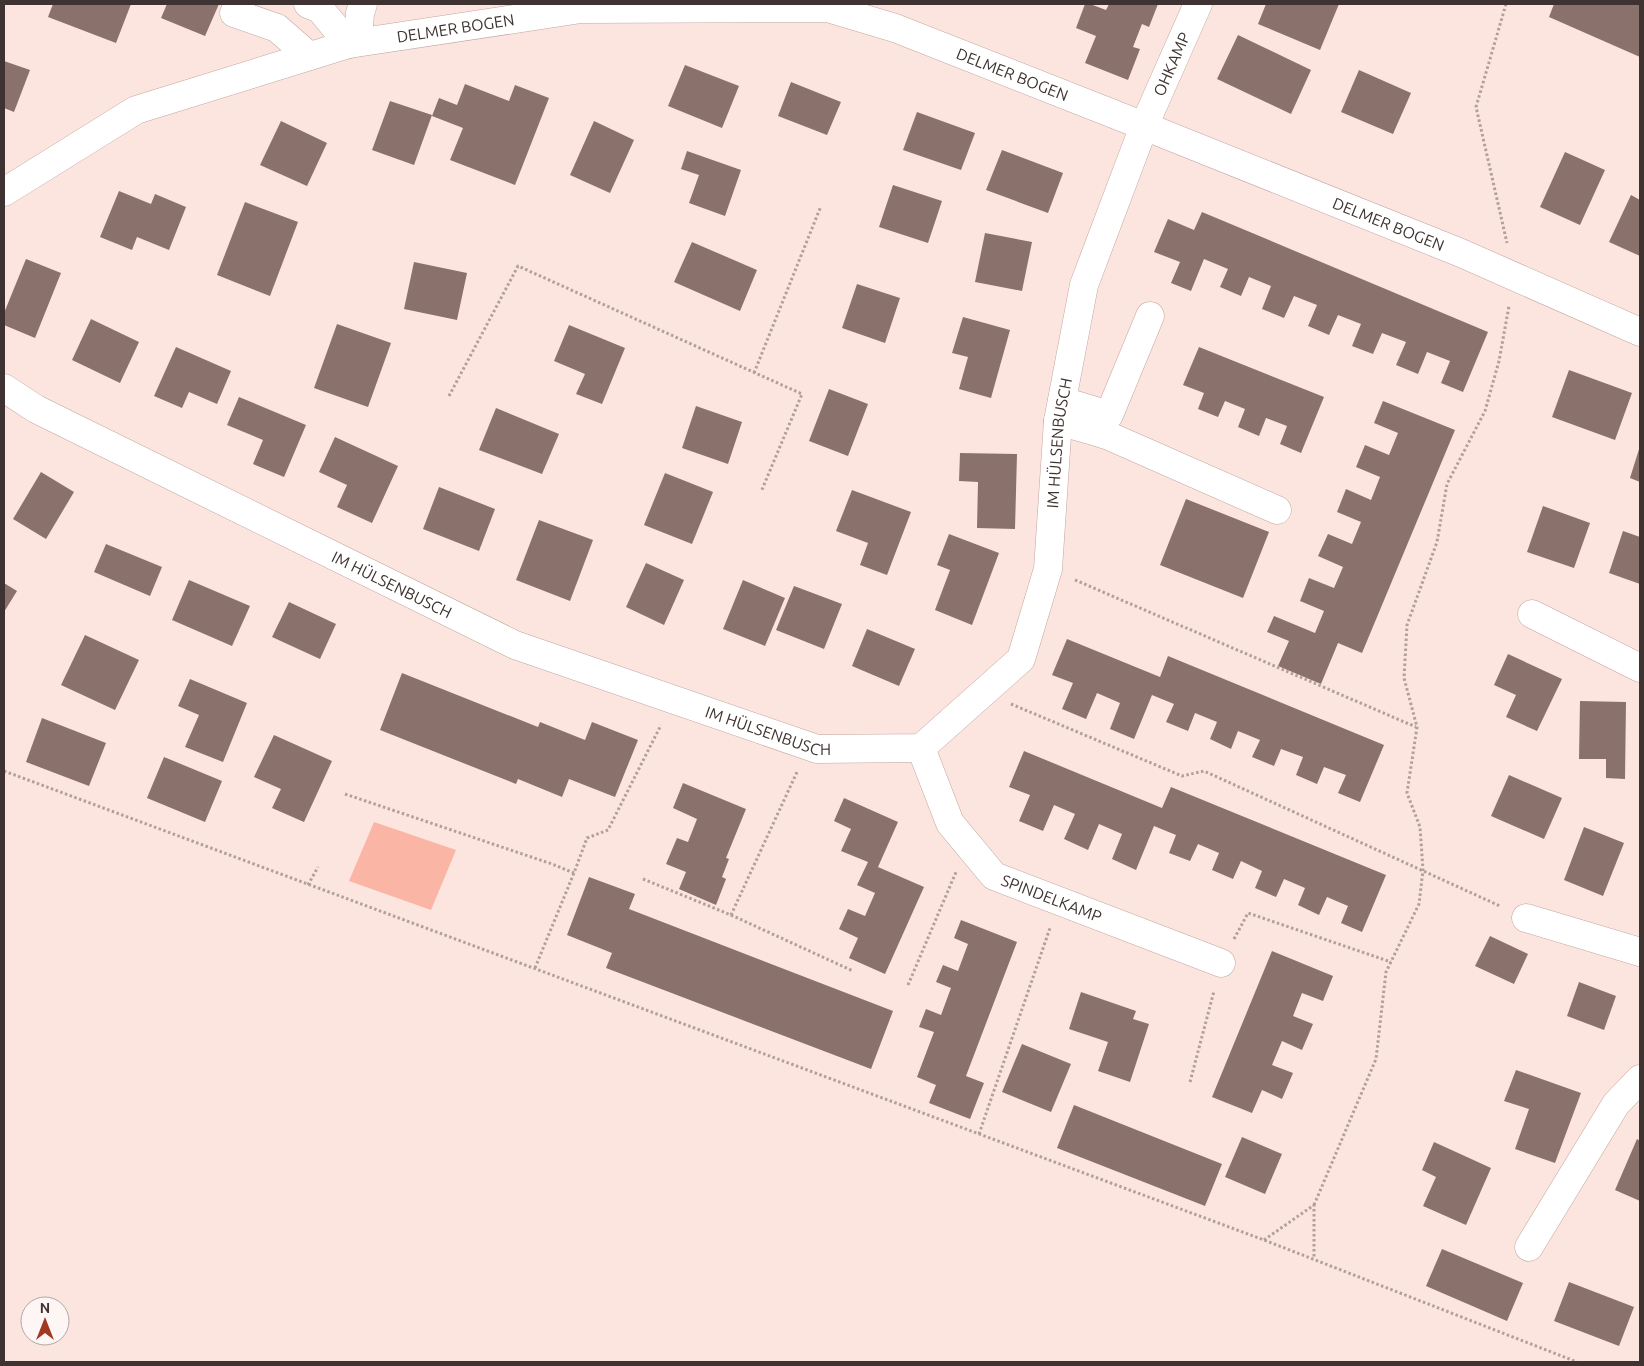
<svg xmlns="http://www.w3.org/2000/svg" width="1644" height="1366" viewBox="0 0 1644 1366" font-family="Ubuntu,sans-serif">
	<rect width="100%" height="100%" fill="#fde5df"/>
	<polygon fill="#fab5a5" points="374,822 456,850 431,910 349,881"/>
	<g fill="#8b716b">
		<polygon points="53,4 131,4 116,43 48,17"/>
		<polygon points="167,4 219,4 205,36 161,18"/>
		<polygon points="1085,4 1090,4 1106,10 1109,4 1158,4 1149,27 1142,24 1133,47 1140,49 1128,80 1085,63 1096,36 1076,28"/>
		<polygon points="1266,4 1339,4 1320,50 1258,24"/>
		<polygon points="1554,4 1640,4 1640,57 1549,17"/>
		<polygon points="1238,35 1311,70 1291,114 1217,79"/>
		<polygon points="4,61 30,70 14,112 4,108"/>
		<polygon points="685,65 739,86 722,128 668,106"/>
		<polygon points="1359,70 1411,93 1393,134 1341,112"/>
		<polygon points="791,82 841,102 827,135 778,116"/>
		<polygon points="465,84 509,101 515,85 549,98 515,185 450,160 463,128 432,116 439,98 457,105"/>
		<polygon points="390,101 432,115 414,165 372,150"/>
		<polygon points="917,112 975,133 961,170 903,150"/>
		<polygon points="281,121 327,143 307,186 260,165"/>
		<polygon points="594,121 634,140 610,193 570,175"/>
		<polygon points="1002,150 1063,173 1048,213 986,190"/>
		<polygon points="687,151 741,170 725,216 689,203 699,175 681,169"/>
		<polygon points="1565,152 1605,170 1580,225 1540,207"/>
		<polygon points="893,185 942,201 928,243 879,227"/>
		<polygon points="119,191 151,204 155,194 186,207 169,250 137,237 132,250 100,237"/>
		<polygon points="1631,195 1640,200 1640,256 1609,242"/>
		<polygon points="245,202 298,222 270,296 217,275"/>
		<polygon points="1202,212 1488,332 1463,392 1441,383 1450,361 1427,352 1418,374 1396,365 1406,342 1382,333 1373,354 1352,346 1361,324 1338,315 1329,335 1308,326 1317,305 1294,296 1284,318 1262,309 1271,286 1249,277 1241,296 1220,287 1228,269 1204,259 1191,291 1171,283 1180,262 1154,252 1168,219 1194,230"/>
		<polygon points="985,233 1032,242 1022,291 975,282"/>
		<polygon points="692,242 757,270 740,311 674,282"/>
		<polygon points="26,259 61,273 35,338 4,325 4,313"/>
		<polygon points="414,262 467,273 457,320 404,309"/>
		<polygon points="857,284 900,298 885,343 842,328"/>
		<polygon points="963,317 1010,330 991,398 959,389 968,357 952,353"/>
		<polygon points="91,319 139,342 120,383 72,360"/>
		<polygon points="337,324 391,343 368,407 314,388"/>
		<polygon points="569,325 625,348 602,404 576,394 585,374 554,361"/>
		<polygon points="176,347 231,371 217,404 189,392 182,408 154,396"/>
		<polygon points="1199,347 1324,397 1301,453 1280,444 1287,426 1266,418 1259,436 1238,427 1245,409 1225,401 1218,417 1198,409 1204,393 1183,385"/>
		<polygon points="1569,370 1632,393 1615,440 1552,417"/>
		<polygon points="829,389 868,404 848,456 809,441"/>
		<polygon points="239,397 306,425 284,477 253,464 263,440 227,425"/>
		<polygon points="1383,401 1455,430 1362,653 1338,643 1321,684 1278,666 1289,641 1267,632 1274,616 1315,633 1324,611 1300,601 1309,578 1334,588 1343,567 1318,556 1328,534 1352,544 1361,522 1337,512 1346,489 1371,500 1380,477 1356,467 1365,445 1389,455 1398,433 1374,423"/>
		<polygon points="696,406 742,422 728,464 682,448"/>
		<polygon points="496,408 559,434 542,474 479,450"/>
		<polygon points="335,437 398,466 372,523 337,507 347,485 319,472"/>
		<polygon points="1640,446 1640,482 1630,478"/>
		<polygon points="960,453 1017,454 1015,529 977,528 978,482 959,481"/>
		<polygon points="41,472 74,492 46,539 13,519"/>
		<polygon points="665,473 713,492 692,544 644,525"/>
		<polygon points="439,487 495,509 479,551 423,529"/>
		<polygon points="852,490 911,512 887,575 860,565 868,543 836,531"/>
		<polygon points="1186,499 1269,532 1243,598 1160,565"/>
		<polygon points="1543,506 1590,523 1574,568 1527,552"/>
		<polygon points="539,520 593,540 570,601 516,580"/>
		<polygon points="1623,531 1640,537 1640,584 1609,573"/>
		<polygon points="949,534 999,553 972,625 935,610 950,570 937,565"/>
		<polygon points="106,544 162,567 150,596 94,572"/>
		<polygon points="646,563 684,580 664,625 626,607"/>
		<polygon points="189,580 250,606 232,646 172,620"/>
		<polygon points="743,580 785,598 765,646 723,629"/>
		<polygon points="4,583 17,591 4,612"/>
		<polygon points="794,586 842,604 824,649 776,630"/>
		<polygon points="289,602 336,624 320,659 272,637"/>
		<polygon points="867,629 915,649 899,686 852,666"/>
		<polygon points="85,635 139,660 115,710 61,685"/>
		<polygon points="1067,639 1160,677 1168,656 1384,745 1360,802 1338,793 1346,775 1324,767 1317,784 1296,775 1303,757 1281,749 1274,766 1252,757 1260,740 1238,731 1231,749 1210,739 1217,722 1195,713 1188,731 1166,722 1174,704 1152,695 1134,739 1110,729 1120,703 1097,693 1086,719 1062,709 1073,683 1052,675"/>
		<polygon points="1508,654 1562,679 1537,731 1506,717 1516,695 1494,685"/>
		<polygon points="402,673 538,727 540,722 585,740 592,722 638,740 615,797 569,779 562,797 518,779 516,784 380,730"/>
		<polygon points="190,679 247,703 223,762 185,747 199,715 178,706"/>
		<polygon points="1580,701 1626,702 1625,779 1606,778 1606,759 1579,759"/>
		<polygon points="42,718 106,743 89,786 26,762"/>
		<polygon points="274,735 332,761 304,822 272,808 281,789 254,777"/>
		<polygon points="1024,751 1162,808 1171,787 1386,875 1362,932 1341,923 1348,906 1327,897 1319,915 1298,905 1305,888 1284,879 1276,897 1255,888 1262,871 1241,861 1233,879 1212,870 1219,853 1198,844 1190,861 1169,853 1176,835 1154,826 1136,870 1112,859 1122,834 1099,824 1088,850 1064,839 1075,814 1054,805 1043,831 1019,821 1030,795 1009,787"/>
		<polygon points="164,757 222,781 205,822 147,798"/>
		<polygon points="1509,775 1562,798 1544,839 1491,816"/>
		<polygon points="683,783 746,809 726,858 729,859 722,877 726,879 716,905 679,889 686,872 666,864 677,838 688,842 697,819 673,808"/>
		<polygon points="844,798 898,822 878,867 924,887 885,974 849,958 858,938 839,929 848,909 865,916 875,893 857,885 868,862 841,851 851,829 834,821"/>
		<polygon points="1584,827 1624,843 1603,896 1564,880"/>
		<polygon points="589,877 635,894 629,909 893,1011 871,1069 606,968 612,953 567,935"/>
		<polygon points="961,920 1017,942 966,1076 984,1083 970,1119 929,1103 936,1085 917,1077 934,1032 919,1027 926,1009 941,1015 951,988 936,982 943,965 958,971 968,944 954,938"/>
		<polygon points="1490,936 1528,954 1514,984 1475,966"/>
		<polygon points="1272,951 1333,976 1323,1001 1302,993 1293,1016 1313,1024 1302,1050 1282,1041 1272,1065 1293,1073 1282,1099 1262,1090 1252,1113 1212,1097"/>
		<polygon points="1579,982 1616,996 1604,1030 1567,1016"/>
		<polygon points="1081,992 1136,1011 1133,1019 1149,1024 1130,1082 1098,1071 1108,1042 1069,1029"/>
		<polygon points="1022,1044 1071,1064 1051,1112 1002,1092"/>
		<polygon points="1516,1070 1581,1093 1555,1163 1515,1149 1529,1109 1504,1101"/>
		<polygon points="1074,1105 1222,1164 1205,1206 1057,1148"/>
		<polygon points="1242,1137 1282,1154 1265,1194 1225,1177"/>
		<polygon points="1637,1139 1640,1141 1640,1201 1615,1190"/>
		<polygon points="1434,1142 1491,1168 1466,1225 1423,1206 1436,1177 1422,1170"/>
		<polygon points="1442,1249 1523,1283 1507,1321 1426,1286"/>
		<polygon points="1569,1282 1634,1307 1619,1346 1554,1321"/>
	</g>
	<g fill="none" stroke-linecap="round" stroke-linejoin="round">
		<defs>
			<g id="minor">
				<polyline points="308,4 320,9 349,44"/>
				<polyline points="234,13 277,28 309,56"/>
				<polyline points="358,42 360,13 363,4"/>
				<path id="s1" d="M4 192 136 110 349 44 581 9 828 8 895 28 1144 126 1461 253 1640 332"/>
				<path id="s2" d="M4 388 36 409 515 645 817 749 921 748 1021 659 1048 569 1058 421 1084 285 1144 126 1198 4"/>
				<polyline points="1062,401 1109,415 1150,316"/>
				<polyline points="1058,421 1090,430 1109,436 1277,510"/>
				<polyline points="1532,614 1640,668"/>
				<path id="s3" d="M921 748 950 823 994 876 1221 963"/>
				<polyline points="1526,918 1640,952"/>
				<polyline points="1529,1247 1616,1104 1640,1079"/>
			</g>
		</defs>
		<use href="#minor" stroke="#c2a59f" stroke-width="29"/>
		<g stroke="#b29f9a" stroke-width="3" stroke-dasharray="2.5 2.5" stroke-linecap="butt">
			<polyline points="1506,4 1476,107 1507,243"/>
			<polyline points="754,373 821,206"/>
			<polyline points="449,396 518,266 802,394 761,492"/>
			<polyline points="1075,580 1416,727"/>
			<polyline points="1011,704 1182,776 1204,771 1500,906"/>
			<polyline points="4,771 1264,1240 1577,1362"/>
			<polyline points="345,794 552,864 574,873"/>
			<polyline points="643,879 731,915 797,772"/>
			<polyline points="308,885 318,867"/>
			<polyline points="731,915 853,971"/>
			<polyline points="1234,939 1248,913 1391,962"/>
			<polyline points="535,968 574,873 587,838 608,830 661,725"/>
			<polyline points="908,985 956,872"/>
			<polyline points="1190,1082 1214,991"/>
			<polyline points="979,1134 1050,928"/>
			<polyline points="1314,1205 1376,1059 1386,972 1419,904 1423,870 1420,827 1407,793 1417,727 1404,678 1407,625 1437,542 1447,484 1485,411 1499,361 1509,306"/>
			<polyline points="1264,1240 1314,1205 1314,1259"/>
		</g>
		<use href="#minor" stroke="#fff" stroke-width="28"/>
	</g>
	<g text-anchor="middle" dominant-baseline="central" stroke-width="5" stroke-linejoin="round" paint-order="stroke">
		<g font-size="16" fill="#3e3330" stroke="#fdf6f5">
			<text stroke="none"><textPath href="#s1" startOffset="486">DELMER BOGEN</textPath></text>
			<text stroke="none"><textPath href="#s2" startOffset="1748">OHKAMP</textPath></text>
			<text stroke="none"><textPath href="#s1" startOffset="1056">DELMER BOGEN</textPath></text>
			<text stroke="none"><textPath href="#s1" startOffset="1461">DELMER BOGEN</textPath></text>
			<text stroke="none"><textPath href="#s2" startOffset="1350">IM HÜLSENBUSCH</textPath></text>
			<text stroke="none"><textPath href="#s2" startOffset="435">IM HÜLSENBUSCH</textPath></text>
			<text stroke="none"><textPath href="#s2" startOffset="840">IM HÜLSENBUSCH</textPath></text>
			<text stroke="none"><textPath href="#s3" startOffset="211">SPINDELKAMP</textPath></text>
		</g>
	</g>
	<rect width="1644" height="1366" fill="none" stroke="#3e3330" stroke-width="10"/>
	<g transform="translate(45 1321)"><circle r="24" fill="#fdf6f5" stroke="#b1a8a6"/>
	<path d="M0-4L9 19L0 12L-9 19Z" fill="#a13821"/>
	<text y="-8" font-size="14" font-weight="bold" text-anchor="middle" fill="#3e3330">N</text>
	</g>
</svg>
